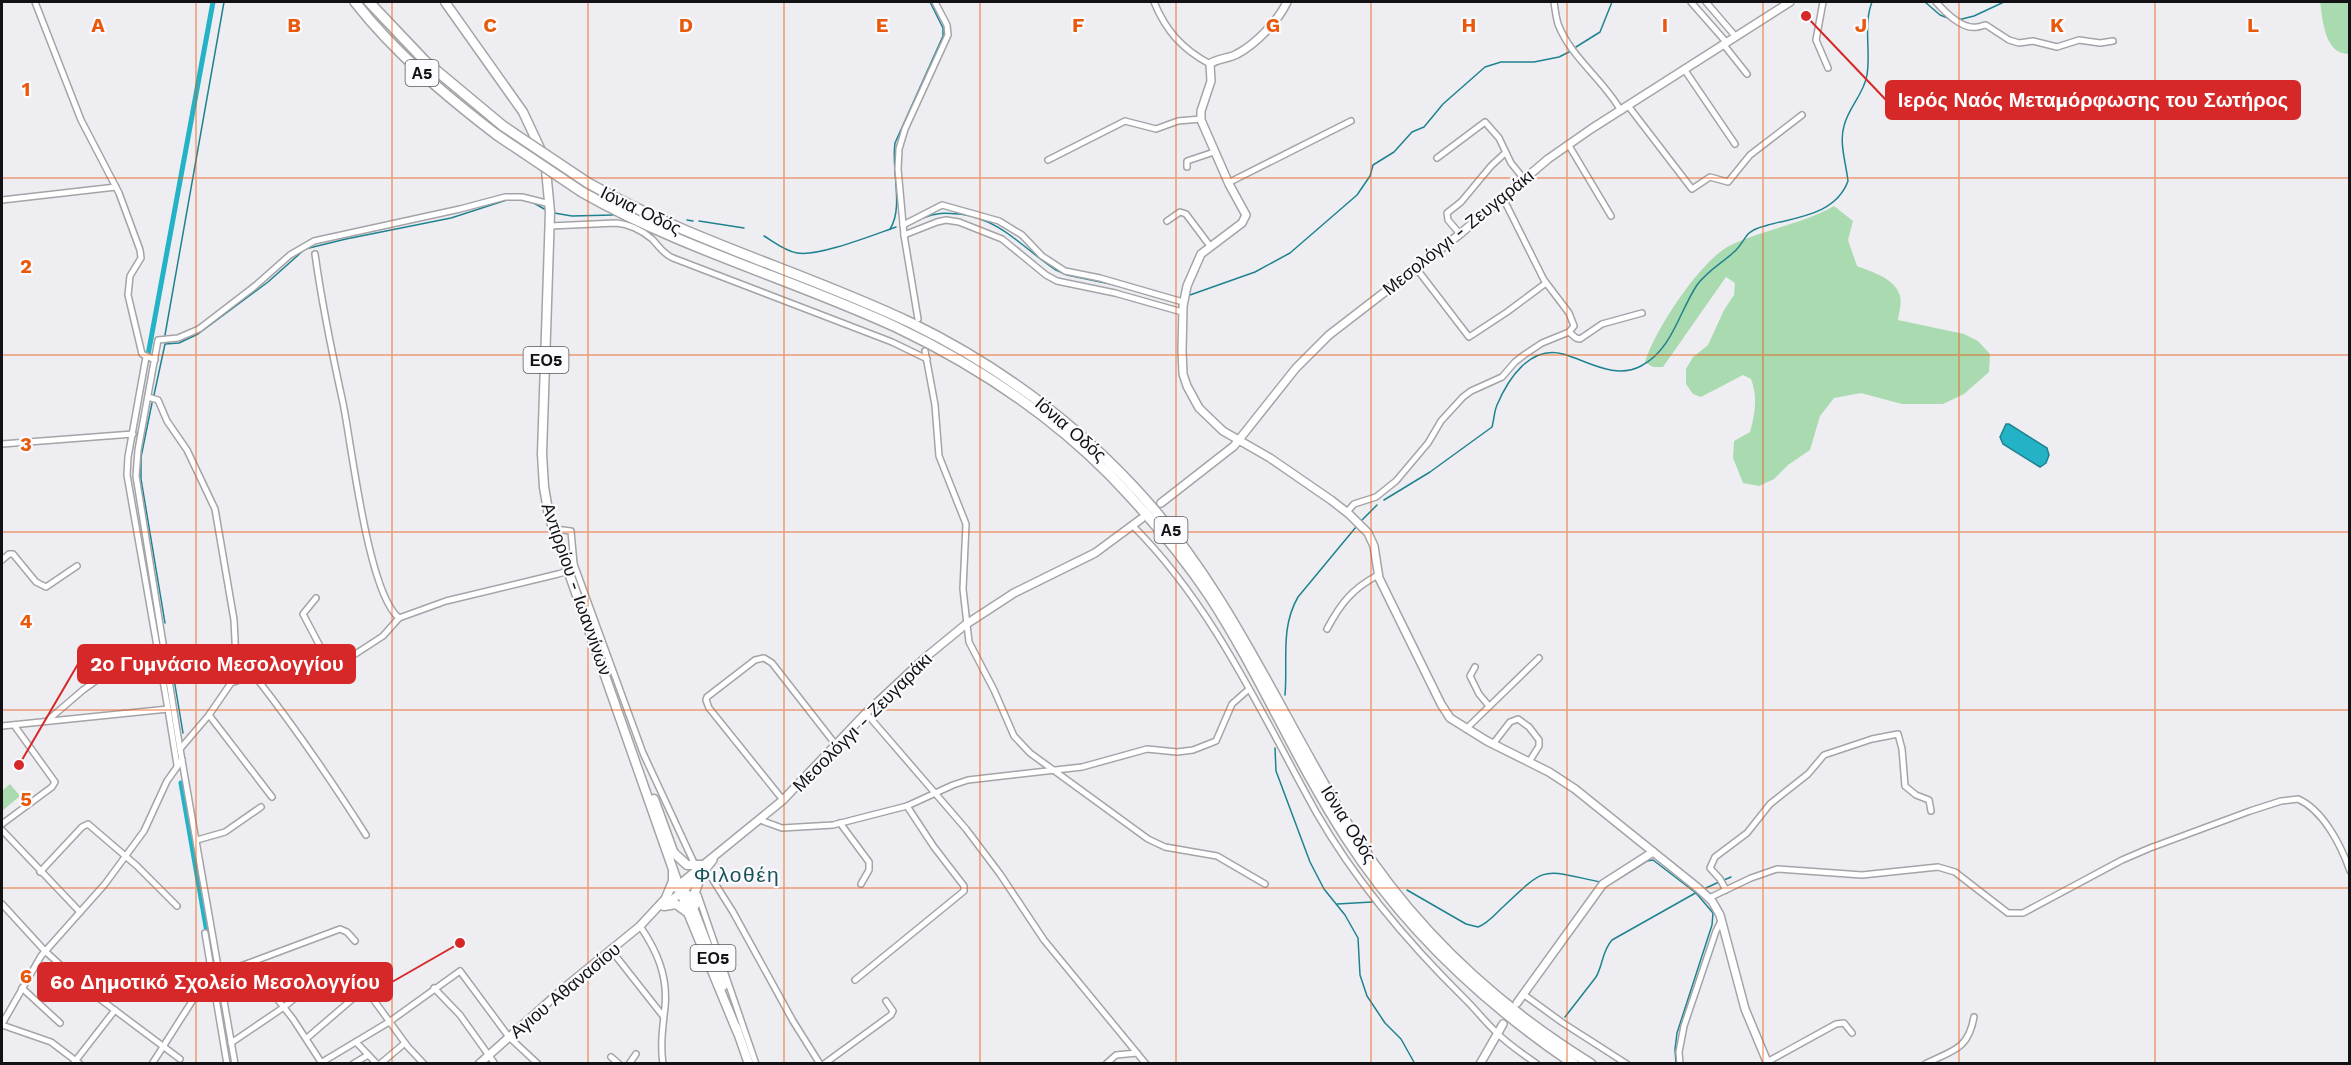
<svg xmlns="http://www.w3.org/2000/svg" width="2351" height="1065" viewBox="0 0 2351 1065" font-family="'Work Sans',sans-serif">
	<rect width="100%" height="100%" fill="#eeeef2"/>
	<g fill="#aadaaf">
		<path d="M2320 2H2349V54C2324 54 2323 20 2320 2Z"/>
		<path d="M1834 206 1853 221 1848 240 1857 266C1872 272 1895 278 1900 296 1902 303 1899 313 1898 320L1964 334 1978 341 1990 354 1989 372 1964 394 1943 404H1902L1861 393 1834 398 1820 416 1810 450 1788 465 1774 479 1759 486 1743 483 1733 458 1734 441 1750 432C1755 414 1758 397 1751 379L1743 375 1701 397 1693 394 1686 384V369L1693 357 1708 345 1724 310 1734 295 1735 283 1726 277 1663 367H1653L1645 362C1654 331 1702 258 1731 245 1765 229 1800 225 1834 206Z"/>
		<polygon points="10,784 20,796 2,811 2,791"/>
	</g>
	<polygon fill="#24b3c6" stroke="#1f8290" stroke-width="1.5" points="2006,424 2009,424 2047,448 2049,455 2046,463 2040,467 2003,444 2000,437"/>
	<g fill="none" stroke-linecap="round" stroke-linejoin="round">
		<g stroke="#1f8290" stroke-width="1.5">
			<polyline points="1925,2 1940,15 1953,20"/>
			<polyline points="1958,20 1974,16 2004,2"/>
			<polyline points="1576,47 1600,32 1612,2"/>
			<polyline points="532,202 546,210"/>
			<polyline points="554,213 572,216 613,215"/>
			<path d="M923 218C936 212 946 213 960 214 1003 220 1022 248 1056 270L1067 275 1120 286"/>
			<polyline points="687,220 693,221"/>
			<polyline points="699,221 744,228"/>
			<path d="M890 229C904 208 891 169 895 143L943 36V28L930 2"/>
			<path d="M764 236C774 242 785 251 797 253 818 257 873 235 896 227"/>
			<polyline points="1190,295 1255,272 1290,253 1357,195 1370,176 1373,165 1394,152 1412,132 1424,127 1443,104 1485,67 1501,62 1534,62 1559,57 1569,52"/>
			<polyline points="165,335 224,2"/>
			<polyline points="154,395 165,344 179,343 198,334 268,282 305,249 346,239 451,218 510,199"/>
			<polyline points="152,403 141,457 141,479 165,623"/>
			<path d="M1384 500 1430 472 1492 427C1494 420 1494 412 1497 405 1508 379 1530 345 1563 354 1588 361 1615 380 1641 366 1672 350 1679 312 1697 285 1707 271 1722 263 1734 252 1740 247 1743 240 1748 234 1754 228 1761 227 1768 225 1798 217 1836 214 1848 181 1846 163 1839 143 1844 126 1848 108 1864 94 1867 75 1871 51 1863 25 1872 2"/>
			<polyline points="1361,521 1377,505"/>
			<polyline points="169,649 183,733"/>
			<path d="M1285 695C1288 661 1280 628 1298 597L1356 527"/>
			<polyline points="1275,748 1276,771 1310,862 1324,889 1345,915 1358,938 1360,975 1367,996 1385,1023 1401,1039 1415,1064"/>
			<polyline points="1724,880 1731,877"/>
			<polyline points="1615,881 1647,861 1653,860 1696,893 1713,913 1712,925 1677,1033 1675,1049 1676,1064"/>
			<polyline points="1706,888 1719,882"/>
			<path d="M1407 890 1466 924 1478 927C1489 923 1496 913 1504 906 1548 864 1542 870 1600 882"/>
			<polyline points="1337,904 1372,902"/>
			<path d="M1565 1017 1596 977C1603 965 1602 951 1612 940L1699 891"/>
		</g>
		<g stroke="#24b3c6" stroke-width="5">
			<polyline points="148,355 213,2"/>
			<polyline points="181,783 208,938"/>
		</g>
		<defs>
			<g id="street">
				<polyline points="35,2 81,120 119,193 140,250 141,258 130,276 128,295 142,354 155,360"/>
				<path d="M1154 2C1166 31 1182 49 1210 64"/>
				<path d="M1554 2C1555 9 1556 17 1558 24 1571 58 1604 80 1621 111"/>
				<polyline points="1691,2 1727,43"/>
				<polyline points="1706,2 1736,37"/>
				<polyline points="1823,2 1816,40 1828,68"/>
				<path d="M1936 2C1945 12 1962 30 1977 27 1980 27 1983 25 1986 25L2009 40 2019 43 2033 41 2057 47 2079 40 2100 43 2113 41"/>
				<polyline points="1724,45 1747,74"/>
				<polyline points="1684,69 1735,144"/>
				<polyline points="1629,107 1692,189 1710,177 1728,182 1750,155 1802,115"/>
				<polyline points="1568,144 1611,216"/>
				<polyline points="1437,158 1485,122 1499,138 1511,163 1524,179"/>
				<polyline points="1048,160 1125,121 1156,129 1178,121 1201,119"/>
				<polyline points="1187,167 1187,161 1214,152"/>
				<polyline points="1228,183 1351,121"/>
				<polyline points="2,200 116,187"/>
				<polyline points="1167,221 1180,212 1186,214 1210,246"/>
				<polyline points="903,225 942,205 999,221 1022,235 1042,256 1065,271 1100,278 1183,302"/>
				<path d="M550 226 616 223C628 224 642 230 652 239 659 246 663 254 673 258L892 342 927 359"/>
				<polyline points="1460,234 1448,220 1447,213 1461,202 1491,166 1505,153"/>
				<polyline points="904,235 937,222 946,220 959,222 1002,239 1046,275 1057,281 1115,293 1182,312"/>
				<path d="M315 254C322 305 332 353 343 403 352 447 368 593 399 618"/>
				<polyline points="1416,268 1469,337 1507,312 1546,283"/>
				<polyline points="918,319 904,235 898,169 899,149 905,129 948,35 947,25 935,2"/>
				<polyline points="1569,332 1576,338 1580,339 1602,324 1642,313"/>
				<polyline points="925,351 935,405 939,456 966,524 963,589 969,642 994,690 1014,736 1030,753 1148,839 1165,847 1217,856 1265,884"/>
				<polyline points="146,357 128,457 127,475 168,709"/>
				<polyline points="148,397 158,400 167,421 187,450 215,509 234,620 237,680"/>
				<polyline points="2,444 133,434"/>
				<polyline points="1347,512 1354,504 1376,497 1396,481 1428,443 1441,421 1463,397 1471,391 1502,377 1515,362 1524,355 1542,343 1569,332 1574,326 1569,313 1544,280 1503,198"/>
				<path d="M1133 526C1214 607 1261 713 1316 812 1356 882 1409 944 1466 1000 1477 1011 1486 1023 1497 1033 1509 1045 1523 1054 1537 1064"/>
				<polyline points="554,529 571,531 574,564 643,753 695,865"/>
				<polyline points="2,560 9,554 13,554 36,582 46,587 77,566"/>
				<polyline points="316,598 303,614 322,650 326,664"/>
				<path d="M1327 629C1341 603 1352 589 1378 575"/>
				<polyline points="1475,667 1470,676 1479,694 1489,706"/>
				<path d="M254 675C294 726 331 780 366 835"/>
				<polyline points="866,713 966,829 1000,874 1044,940 1146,1064"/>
				<polyline points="209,715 272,797"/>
				<polyline points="48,720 83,690 136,652 143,651 152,661 159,662"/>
				<polyline points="2,726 168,709 177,765"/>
				<polyline points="1466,729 1539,658"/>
				<polyline points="1493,744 1510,722 1518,719 1529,727 1539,740 1539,746 1529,762"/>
				<polyline points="180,749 136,476 138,450 158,340 178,338 199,329 255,286 290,255 314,241 460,209 505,197 522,197 550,204"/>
				<polyline points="783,800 709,708 706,700 707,697 755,660 764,658 772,663 836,745"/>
				<polyline points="760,820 782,828 833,825 907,806 953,785 968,780 1082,767 1147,749 1177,752 1193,750 1216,741 1232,704 1249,689"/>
				<polyline points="840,823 869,862 869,870 861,884"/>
				<polyline points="2,824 52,787 55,782 14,725"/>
				<polyline points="2,830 80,912"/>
				<polyline points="197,840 225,832 261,807"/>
				<polyline points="706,869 733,912 793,1021 820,1064"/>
				<polyline points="40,872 82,827 88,824 137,866 177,906"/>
				<polyline points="1726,890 1720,879 1710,868 1715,857 1747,833 1770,804 1808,774 1824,755 1872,739 1898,734 1902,749 1905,786 1916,795 1929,800 1931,811"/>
				<polyline points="698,895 756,1064"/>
				<path d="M1709 898 1751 878 1777 869 1862 875 1938 867 1955 872 2008 913H2023L2122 860 2150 848 2250 811 2281 801 2298 799C2323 810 2341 845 2350 871"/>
				<polyline points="2,904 45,951 88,990 180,1059"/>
				<path d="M640 926C657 951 668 976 665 1007 663 1025 660 1045 663 1064"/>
				<polyline points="205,933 227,1064"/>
				<polyline points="611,950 663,1016"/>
				<polyline points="219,973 249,963"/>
				<polyline points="855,980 964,891 964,886 934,847 907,806"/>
				<polyline points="22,988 60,1023"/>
				<polyline points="434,988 460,1015 495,1064"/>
				<polyline points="1523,994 1563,1023 1627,1064"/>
				<polyline points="2,1024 41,956 105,884 144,831 167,781 182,760"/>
				<polyline points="2,1025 51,1042 80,1064"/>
				<polyline points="307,1038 364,989"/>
				<polyline points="356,1042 377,1064"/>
				<polyline points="231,1043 284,1007 332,968 337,966 373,999 408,1047 424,1064"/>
				<polyline points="611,1057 619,1064"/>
				<polyline points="321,1062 293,1019 249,963 340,929 347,932 355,941"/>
				<polyline points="1767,1062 1836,1024 1844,1023 1852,1033"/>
				<polyline points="73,1064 115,1010"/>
				<polyline points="152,1064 212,970"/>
				<polyline points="235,1064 180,749 209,715 231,683 254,675 273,672 292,680 320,663 332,666 340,664 383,636 399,618 446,601 558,574 568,571 574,564"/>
				<polyline points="319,1064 389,1022 460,971 509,1037 538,1064"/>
				<polyline points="353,1064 368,1055"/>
				<polyline points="380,1064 405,1043"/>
				<polyline points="629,1064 636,1054"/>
				<polyline points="824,1064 891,1015 893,1011 886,1001"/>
				<polyline points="1106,1064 1116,1055 1137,1053"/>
				<polyline points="1680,1064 1679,1052 1684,1026 1716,931 1721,921"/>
				<path d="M1925 1064C1953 1050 1968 1050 1974 1017"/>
			</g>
			<g id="secondary">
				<path d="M1287 2C1278 21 1256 44 1237 54 1228 59 1217 58 1210 64L1211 81 1201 111V120L1229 184 1246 215 1242 223 1201 254 1187 286 1183 306 1182 351 1183 374 1187 386 1199 408 1223 431 1270 458 1331 500 1349 514 1368 533 1374 546 1379 578 1441 704 1450 718 1487 741 1549 772 1575 789 1698 888 1712 901 1720 915 1745 1009 1768 1064"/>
				<polyline points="1161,503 1234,446 1296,368 1329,335 1460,234 1548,159 1591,129 1790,2"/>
				<polyline points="675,888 783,800 866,713 926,657 965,625 1014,593 1095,553 1141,519"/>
				<polyline points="665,906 701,875 713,860"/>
				<polyline points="1517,1003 1603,884 1653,852"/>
				<polyline points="479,1064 564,988 640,926 666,898"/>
				<polyline points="1480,1064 1503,1024"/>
			</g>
			<g id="primary">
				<polyline points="445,2 523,112 545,159 550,212 542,454 544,487 549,516 689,915 737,1031"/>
				<polyline points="654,799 674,854"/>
				<polyline points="674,853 687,865 704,865"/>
				<polyline points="688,895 723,986"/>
				<polyline points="666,898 673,881 673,872"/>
				<polyline points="695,905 695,892 701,875"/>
				<polyline points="664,906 676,904 687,912"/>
				<polyline points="736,1027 749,1064"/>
			</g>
			<g id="highway">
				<path d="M355 2C395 53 446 96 497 135"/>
				<polyline points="369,2 425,61 503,126"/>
				<path d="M588 183C692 242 804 272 911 323 995 364 1069 418 1133 486 1230 589 1280 717 1354 835 1414 929 1497 1006 1591 1064"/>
				<path d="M582 192C682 249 792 279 896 327 974 364 1048 413 1109 474 1145 511 1180 552 1209 595 1260 673 1296 761 1347 839 1406 930 1484 1003 1574 1064"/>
			</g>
		</defs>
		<use href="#street" stroke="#a4a4a8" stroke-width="8"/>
		<use href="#secondary" stroke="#a4a4a8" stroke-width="10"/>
		<use href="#primary" stroke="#a4a4a8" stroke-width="11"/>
		<use href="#highway" stroke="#a4a4a8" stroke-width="12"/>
		<use href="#street" stroke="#fff" stroke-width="5"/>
		<use href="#secondary" stroke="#fff" stroke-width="7"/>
		<use href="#primary" stroke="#fff" stroke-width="8"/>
		<use href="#highway" stroke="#fff" stroke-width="9"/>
		<defs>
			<g id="highway-bridge">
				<polyline points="503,126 588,183"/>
				<polyline points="497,135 582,192"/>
			</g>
		</defs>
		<use href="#highway-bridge" stroke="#a4a4a8" stroke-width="12" stroke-linecap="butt"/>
		<use href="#highway-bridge" stroke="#fff" stroke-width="9"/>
	</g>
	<path fill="none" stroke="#e8590c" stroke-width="1.5" stroke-opacity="0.55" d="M196 2V1064M392 2V1064M588 2V1064M784 2V1064M980 2V1064M1176 2V1064M1371 2V1064M1567 2V1064M1763 2V1064M1959 2V1064M2155 2V1064M2 178H2350M2 355H2350M2 532H2350M2 710H2350M2 888H2350"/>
	<g text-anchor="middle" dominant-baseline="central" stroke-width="4.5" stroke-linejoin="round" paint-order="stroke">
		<g fill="#fbfbff" stroke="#58575a" stroke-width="1.5">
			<rect x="405.5" y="60" width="33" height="26" rx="4.5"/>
			<rect x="523.5" y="347" width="45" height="26" rx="4.5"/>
			<rect x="1154.5" y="517" width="33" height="26" rx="4.5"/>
			<rect x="690.5" y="945" width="45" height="26" rx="4.5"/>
		</g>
		<g font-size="16" font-weight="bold" fill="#121113">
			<text x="422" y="73">Α5</text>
			<text x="546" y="360">ΕΟ5</text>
			<text x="1171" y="530">Α5</text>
			<text x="713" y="958">ΕΟ5</text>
		</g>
		<g font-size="18" fill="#121113" stroke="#fbfbff">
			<text transform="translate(641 210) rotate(26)">Ιόνια Οδός</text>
			<text transform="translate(1458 232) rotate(-39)">Μεσολόγγι - Ζευγαράκι</text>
			<text transform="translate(1071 429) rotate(41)">Ιόνια Οδός</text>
			<text transform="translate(577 589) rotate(71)">Αντιρρίου - Ιωαννίνων</text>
			<text transform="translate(862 722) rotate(-45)">Μεσολόγγι - Ζευγαράκι</text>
			<text transform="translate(1349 824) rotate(58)">Ιόνια Οδός</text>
			<text transform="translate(565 990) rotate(-40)">Αγιου Αθανασίου</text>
		</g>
		<g font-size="21" letter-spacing="1.5" fill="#185455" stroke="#fbfbff">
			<text x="737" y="874">Φιλοθέη</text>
		</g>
	</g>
	<g font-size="20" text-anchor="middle" font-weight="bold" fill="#e8590c" stroke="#fbfbff" stroke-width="4.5" stroke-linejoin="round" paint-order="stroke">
		<text x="98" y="32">A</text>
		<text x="294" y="32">B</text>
		<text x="490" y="32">C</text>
		<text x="686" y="32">D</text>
		<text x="882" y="32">E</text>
		<text x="1078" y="32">F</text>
		<text x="1273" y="32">G</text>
		<text x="1469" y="32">H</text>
		<text x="1665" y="32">I</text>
		<text x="1861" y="32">J</text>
		<text x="2057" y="32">K</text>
		<text x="2253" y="32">L</text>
		<text x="26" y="96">1</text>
		<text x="26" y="273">2</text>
		<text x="26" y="451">3</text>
		<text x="26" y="628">4</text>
		<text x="26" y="806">5</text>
		<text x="26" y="983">6</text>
	</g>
	<path fill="none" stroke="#d62828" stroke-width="2" d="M1806 16L1886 100M19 765L78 664M460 943L392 982"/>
	<g fill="#d62828" stroke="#fbfbff" stroke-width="2">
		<circle cx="1806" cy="16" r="6"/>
		<circle cx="19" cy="765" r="6"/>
		<circle cx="460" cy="943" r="6"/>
	</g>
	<g fill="#d62828" stroke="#d62828" stroke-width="2">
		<rect x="1886" y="81" width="414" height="38" rx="6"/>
		<rect x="78" y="645" width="277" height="38" rx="6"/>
		<rect x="38" y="963" width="354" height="38" rx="6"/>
	</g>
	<g font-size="20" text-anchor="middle" font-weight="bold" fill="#fff">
		<text x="2093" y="107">Ιερός Ναός Μεταμόρφωσης του Σωτήρος</text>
		<text x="217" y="671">2ο Γυμνάσιο Μεσολογγίου</text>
		<text x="215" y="989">6ο Δημοτικό Σχολείο Μεσολογγίου</text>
	</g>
	<rect width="2351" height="1065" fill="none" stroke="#121113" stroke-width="6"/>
</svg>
